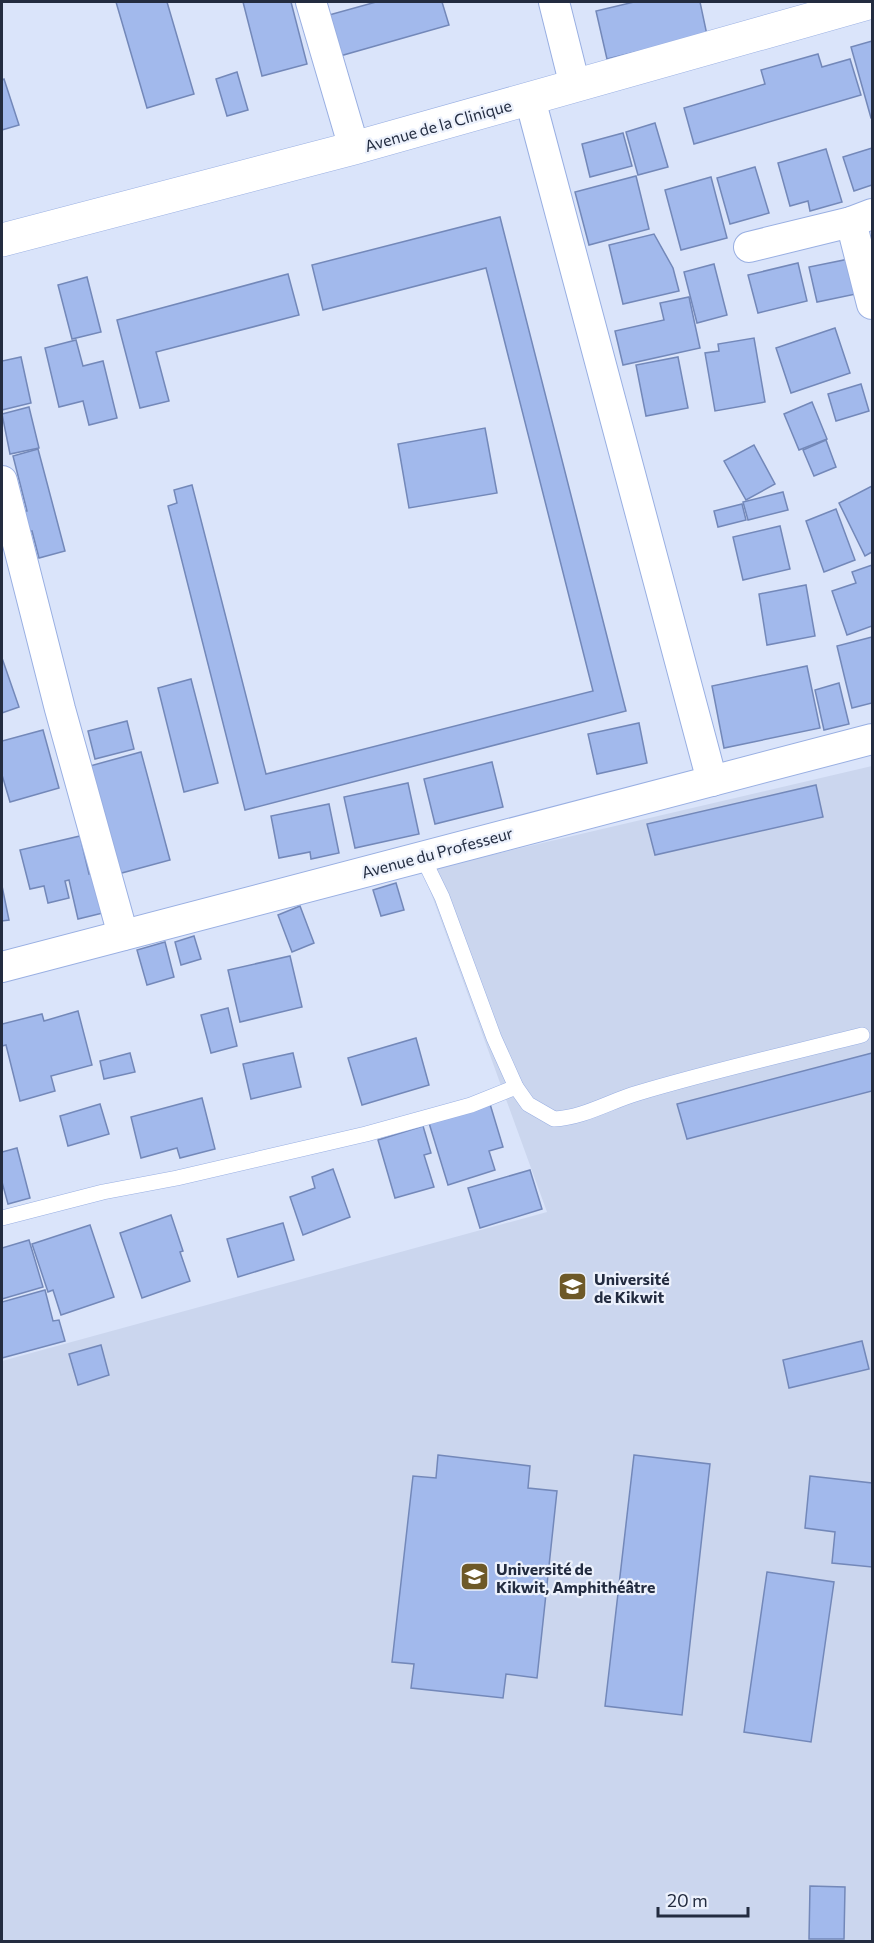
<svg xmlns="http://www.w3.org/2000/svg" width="874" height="1943" viewBox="0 0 874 1943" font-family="Commissioner,sans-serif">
	<rect width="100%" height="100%" fill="#dae4fa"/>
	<polygon fill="#cbd6ee" points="872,766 872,1941 2,1942 2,1361 547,1212 423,871"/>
	<g fill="#a2b9ec" stroke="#7388b9" stroke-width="1.5">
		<polygon points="116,2 167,2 194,94 147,108"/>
		<polygon points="243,2 291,2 307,64 262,76"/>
		<polygon points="376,2 442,2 449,25 340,56 329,15"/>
		<polygon points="634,2 700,2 707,35 607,59 596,11"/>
		<polygon points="872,41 872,118 871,118 851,47"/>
		<polygon points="818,54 822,67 850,59 861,95 694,144 684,108 765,84 761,70"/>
		<polygon points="237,72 248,110 227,116 216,79"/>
		<polygon points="4,79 19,125 2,130 2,80"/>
		<polygon points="655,123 668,167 638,175 626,132"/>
		<polygon points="623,133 632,166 590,177 582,144"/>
		<polygon points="872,148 872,185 854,191 843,157"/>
		<polygon points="826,149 842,202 810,211 808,201 790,206 778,163"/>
		<polygon points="755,167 769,213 730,224 717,178"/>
		<polygon points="636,176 649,229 589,245 575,192"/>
		<polygon points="711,177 727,238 681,250 665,190"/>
		<polygon points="500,217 626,711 245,810 168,506 177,503 174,490 192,485 266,774 593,691 486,268 323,310 312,265"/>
		<polygon points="654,234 673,268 679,291 623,304 609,245"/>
		<polygon points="849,259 856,294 817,302 809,267"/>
		<polygon points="798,263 807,301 758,313 748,275"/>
		<polygon points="714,264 727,315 697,323 684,272"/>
		<polygon points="288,274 299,315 156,352 169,401 140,408 117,320"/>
		<polygon points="87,277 101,332 72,339 58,285"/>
		<polygon points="689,297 700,348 623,365 615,331 664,320 660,303"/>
		<polygon points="835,328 850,373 791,393 776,348"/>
		<polygon points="754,338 765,402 715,411 705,353 719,351 718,344"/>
		<polygon points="76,340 83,366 103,361 117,418 89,425 83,401 59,407 45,348"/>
		<polygon points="21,357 31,403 2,410 2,361"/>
		<polygon points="678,357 688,408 646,416 636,365"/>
		<polygon points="861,384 869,411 836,421 828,394"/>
		<polygon points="812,402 827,439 799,450 784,414"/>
		<polygon points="29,407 39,448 10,454 2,414"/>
		<polygon points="485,428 497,493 409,508 398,444"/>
		<polygon points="826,440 836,467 814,476 803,450"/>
		<polygon points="754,445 775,484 746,500 724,461"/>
		<polygon points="38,449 65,551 39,558 32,531 26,533 20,513 27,511 13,456"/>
		<polygon points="872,486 872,552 865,556 839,503"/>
		<polygon points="783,492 788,510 748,520 743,502"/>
		<polygon points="742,504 746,520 718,527 714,511"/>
		<polygon points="836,509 855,560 824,572 806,521"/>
		<polygon points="780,526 790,569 743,580 733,537"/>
		<polygon points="872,565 872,626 847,635 832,591 856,583 852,572"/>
		<polygon points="806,585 815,636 767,645 759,594"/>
		<polygon points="872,637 872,703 852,708 837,646"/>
		<polygon points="2,658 19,707 2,713"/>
		<polygon points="807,666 820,728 724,748 712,686"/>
		<polygon points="191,679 218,783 184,792 158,688"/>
		<polygon points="839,683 849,724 824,730 815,690"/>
		<polygon points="127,721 134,749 95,759 88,731"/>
		<polygon points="639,723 647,763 597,774 588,734"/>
		<polygon points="43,730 59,788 10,802 2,775 2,741"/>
		<polygon points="141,752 170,860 118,874 90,766"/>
		<polygon points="492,762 503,807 435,824 424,779"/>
		<polygon points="408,783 419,834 355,848 344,797"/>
		<polygon points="816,785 823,817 655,855 647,824"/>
		<polygon points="329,804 339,853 311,859 310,852 279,858 271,816"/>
		<polygon points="80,836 89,874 98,872 107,912 78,919 69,880 65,881 69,898 48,903 44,886 30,889 20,850"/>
		<polygon points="396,883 404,910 381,916 373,890"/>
		<polygon points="2,886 9,920 2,921"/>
		<polygon points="300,906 314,943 292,952 278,915"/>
		<polygon points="194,936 201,959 181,965 175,942"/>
		<polygon points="165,942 174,977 147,985 137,950"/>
		<polygon points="290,956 302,1007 240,1022 228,970"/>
		<polygon points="228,1008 237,1046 211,1053 201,1015"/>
		<polygon points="78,1011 92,1065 51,1076 55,1091 20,1101 6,1045 2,1046 2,1024 42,1014 44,1021"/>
		<polygon points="416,1038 429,1085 362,1105 348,1058"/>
		<polygon points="130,1053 135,1072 104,1079 100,1061"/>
		<polygon points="293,1053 301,1087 251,1099 243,1064"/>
		<polygon points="872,1053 872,1091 687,1139 677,1104"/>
		<polygon points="202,1098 215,1149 180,1158 177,1148 141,1158 131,1117"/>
		<polygon points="100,1104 109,1134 68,1146 60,1116"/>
		<polygon points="490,1104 503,1147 489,1151 495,1170 448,1185 429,1123"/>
		<polygon points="423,1126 431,1153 424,1155 434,1187 395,1198 378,1140"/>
		<polygon points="17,1148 30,1198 8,1204 2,1182 2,1152"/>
		<polygon points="333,1169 350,1217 303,1235 290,1197 315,1188 312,1177"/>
		<polygon points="530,1170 542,1209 480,1228 468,1188"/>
		<polygon points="171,1215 183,1251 180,1252 190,1281 142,1298 120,1233"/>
		<polygon points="283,1223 294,1260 238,1277 227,1239"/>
		<polygon points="90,1225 114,1297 61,1315 53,1290 48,1292 32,1244"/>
		<polygon points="29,1240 43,1287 2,1299 2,1248"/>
		<polygon points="45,1290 53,1321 59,1320 65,1341 2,1358 2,1302"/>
		<polygon points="862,1341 869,1369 789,1388 783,1360"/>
		<polygon points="101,1345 109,1375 78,1385 69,1354"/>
		<polygon points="438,1455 530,1466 528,1488 557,1491 537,1678 506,1674 503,1698 411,1688 414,1664 392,1662 413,1476 436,1478"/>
		<polygon points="634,1455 710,1464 682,1715 605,1706"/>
		<polygon points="810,1476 872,1483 872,1567 832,1563 835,1532 805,1528"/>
		<polygon points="767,1572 834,1582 811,1742 744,1732"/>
		<polygon points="810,1886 845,1887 844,1939 809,1939"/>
	</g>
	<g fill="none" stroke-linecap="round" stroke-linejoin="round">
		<defs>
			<g id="service">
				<path d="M422 856 442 897 494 1038 516 1087 528 1104 554 1119C583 1118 610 1101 638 1093 711 1071 787 1054 862 1035"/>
				<polyline points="2,1218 103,1192 177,1178 366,1134 471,1105 516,1087"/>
			</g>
			<g id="minor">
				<polyline points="311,2 354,148"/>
				<polyline points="554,2 575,86"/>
				<polyline points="530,99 712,781"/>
				<polyline points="851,222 872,304"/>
				<polyline points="749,247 851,222 872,214"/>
				<polyline points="2,481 60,709 123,935"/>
				<polyline points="2,967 872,739"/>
			</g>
			<polyline id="tertiary" points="2,240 354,148 872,2"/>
		</defs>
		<use href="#service" stroke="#99afe2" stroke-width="16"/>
		<use href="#minor" stroke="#99afe2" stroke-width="32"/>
		<use href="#tertiary" stroke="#99afe2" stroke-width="34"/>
		<use href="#service" stroke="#fff" stroke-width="15"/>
		<use href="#minor" stroke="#fff" stroke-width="30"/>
		<use href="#tertiary" stroke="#fff" stroke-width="33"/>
	</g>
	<defs>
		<symbol id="university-square" viewBox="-11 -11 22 22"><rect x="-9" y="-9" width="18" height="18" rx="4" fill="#6e5928" stroke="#ecf1fc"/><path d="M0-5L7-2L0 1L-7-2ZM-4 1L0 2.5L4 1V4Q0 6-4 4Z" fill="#fff"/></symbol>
	</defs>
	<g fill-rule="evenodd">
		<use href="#university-square" x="556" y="1270" width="33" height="33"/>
		<use href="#university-square" x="458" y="1560" width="33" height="33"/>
	</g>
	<g text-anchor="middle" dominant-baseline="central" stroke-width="4.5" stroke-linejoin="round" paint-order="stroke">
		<g font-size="16" fill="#232c40" stroke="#ecf1fc">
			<text transform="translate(438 125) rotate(-16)">Avenue de la Clinique</text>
			<text transform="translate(437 852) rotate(-15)">Avenue du Professeur</text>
		</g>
		<g font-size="16" font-weight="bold" fill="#232c40" stroke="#ecf1fc" text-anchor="start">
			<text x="594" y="1278">Université<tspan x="594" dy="18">de Kikwit</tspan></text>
			<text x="496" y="1568">Université de<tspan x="496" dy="18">Kikwit, Amphithéâtre</tspan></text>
		</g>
	</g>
	<rect width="874" height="1943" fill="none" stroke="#232c40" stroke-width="6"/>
	<path d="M658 1907v9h90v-9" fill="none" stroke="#232c40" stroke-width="3"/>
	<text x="667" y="1907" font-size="18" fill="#232c40" stroke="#ecf1fc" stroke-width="4.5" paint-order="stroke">20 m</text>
</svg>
